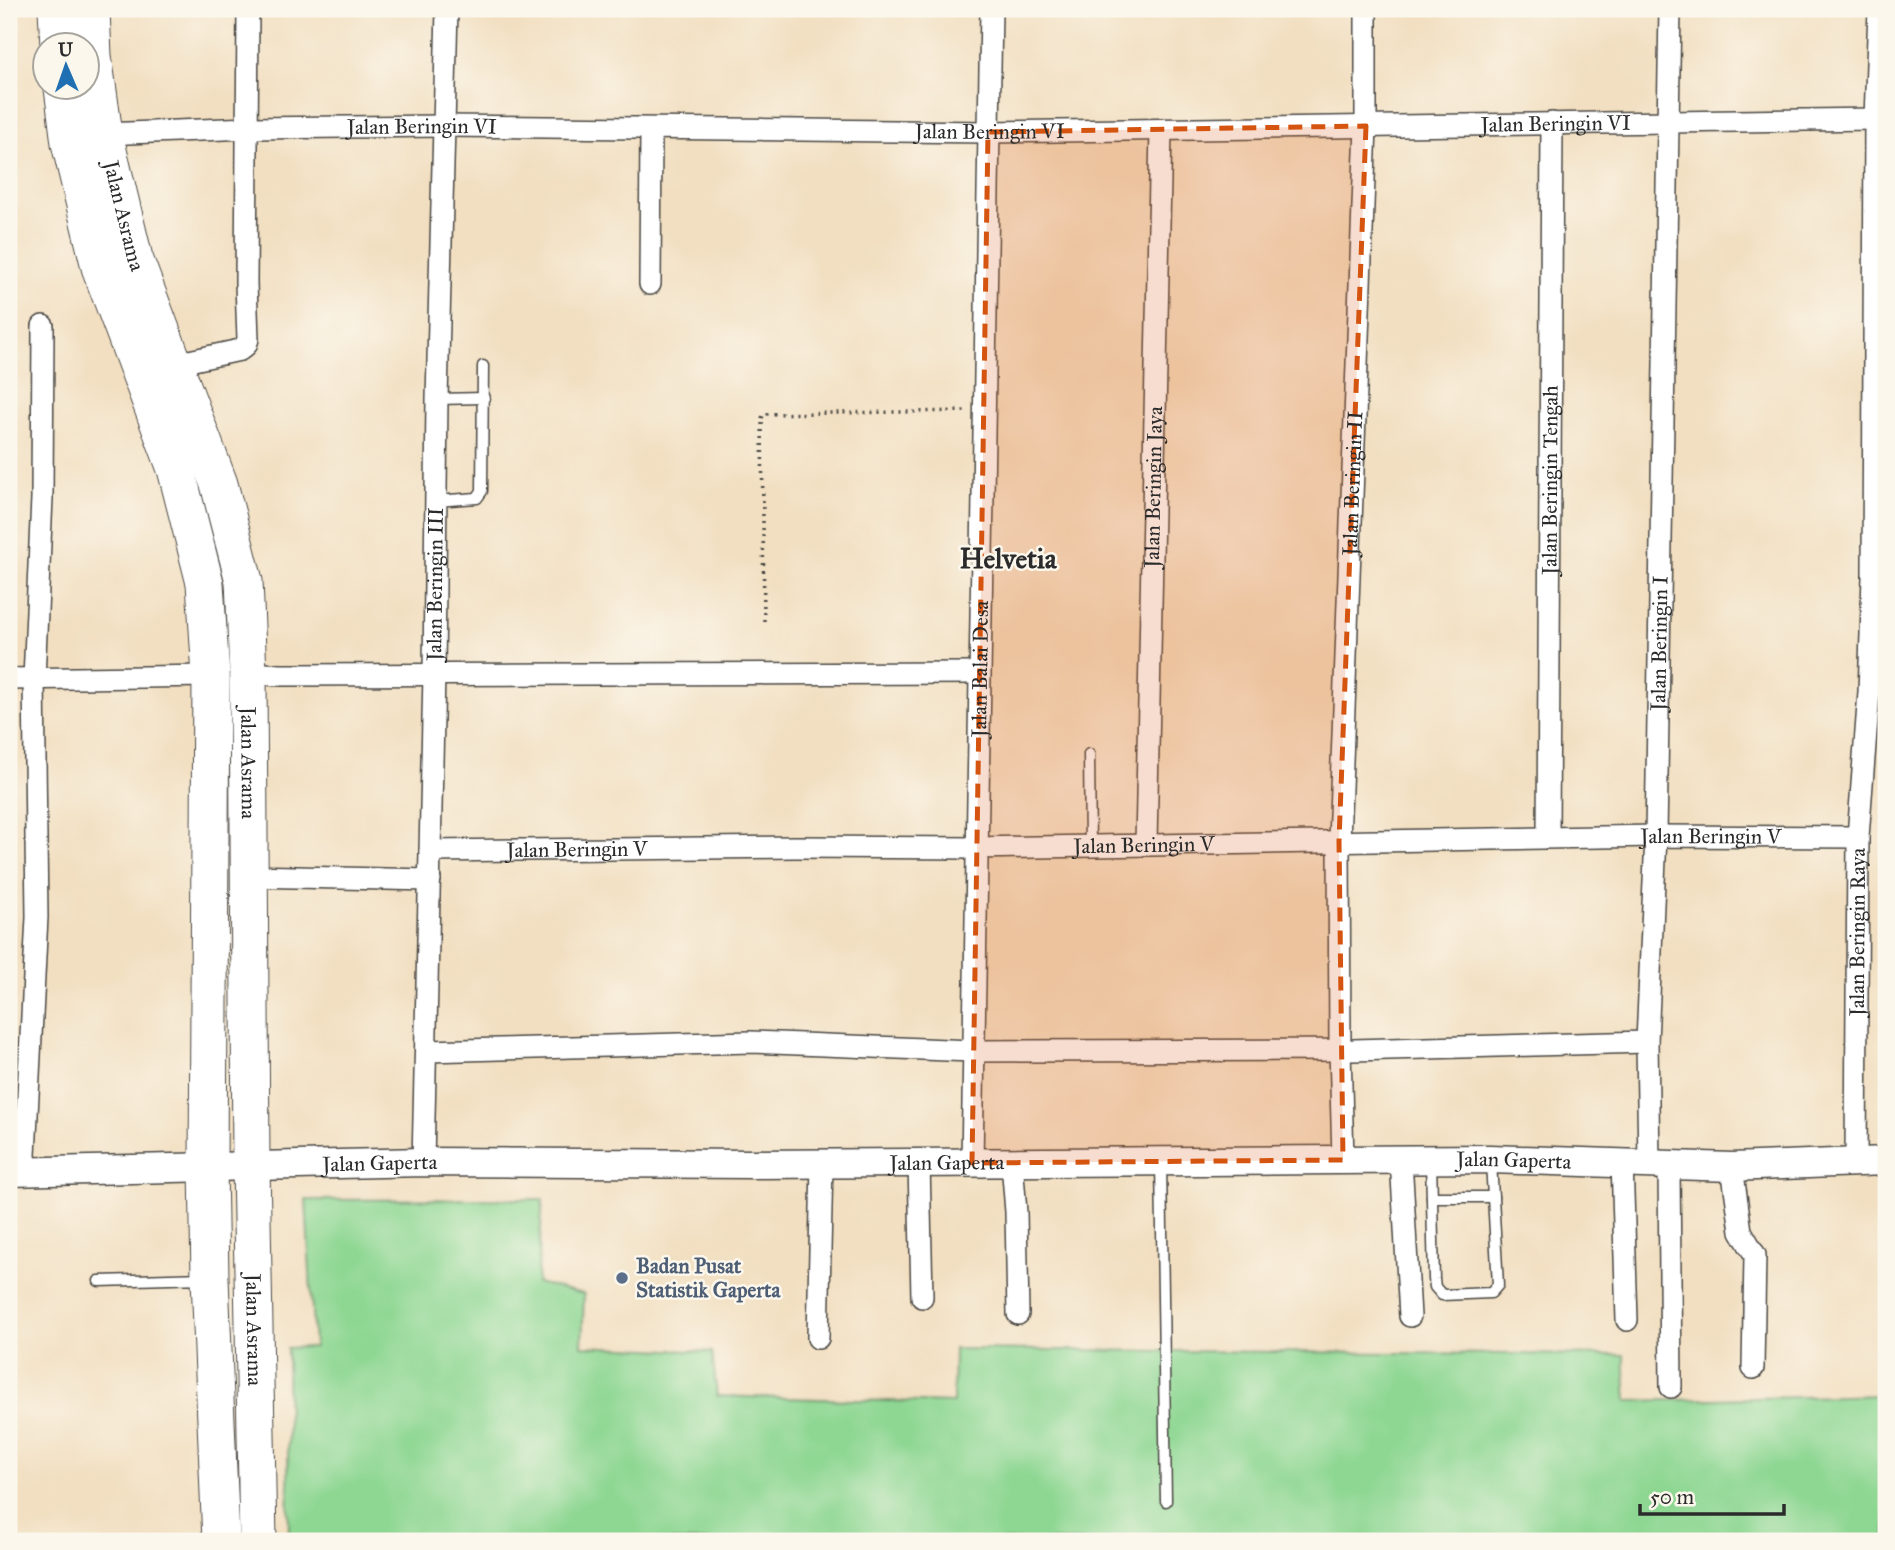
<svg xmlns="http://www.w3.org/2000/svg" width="1895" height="1550" viewBox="0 0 1895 1550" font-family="'IM FELL Great Primer',serif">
	<rect width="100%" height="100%" fill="#fbf7ec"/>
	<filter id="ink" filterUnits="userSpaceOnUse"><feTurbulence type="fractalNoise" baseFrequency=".0143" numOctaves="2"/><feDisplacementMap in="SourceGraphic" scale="14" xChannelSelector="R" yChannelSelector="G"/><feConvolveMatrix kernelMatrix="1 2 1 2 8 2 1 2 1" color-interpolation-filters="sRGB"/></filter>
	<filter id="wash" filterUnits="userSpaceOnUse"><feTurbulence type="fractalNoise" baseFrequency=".00686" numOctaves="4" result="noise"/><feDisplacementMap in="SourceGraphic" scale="28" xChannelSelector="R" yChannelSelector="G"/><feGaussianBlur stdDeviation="1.57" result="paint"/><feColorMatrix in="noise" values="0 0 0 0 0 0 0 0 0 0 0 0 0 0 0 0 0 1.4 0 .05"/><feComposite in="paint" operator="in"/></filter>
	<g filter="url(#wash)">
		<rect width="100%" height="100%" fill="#f2dfc1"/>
		<polygon fill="#8ed793" stroke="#5c815f" stroke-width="2" points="543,1199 537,1283 584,1294 582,1346 712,1352 717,1396 953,1403 954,1349 1624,1355 1627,1401 1886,1395 1886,1541 289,1541 287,1348 314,1347 306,1200"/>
	</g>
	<g filter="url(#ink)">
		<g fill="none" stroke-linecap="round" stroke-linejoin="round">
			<defs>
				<g id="lane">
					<polyline points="437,399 484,398"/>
					<polyline points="435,501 477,498 482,491 483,366"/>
					<polyline points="1089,754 1090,846"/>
					<polyline points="1161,1161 1166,1501"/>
					<polyline points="1431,1161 1434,1279 1435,1287 1442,1295 1491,1293 1498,1285 1491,1162"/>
					<polyline points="1432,1197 1493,1197"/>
					<polyline points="99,1281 205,1278"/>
				</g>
				<g id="street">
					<path id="s1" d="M104 134 249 128 445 126 988 132 1875 119"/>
					<polyline points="650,284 651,129"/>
					<polyline points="175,364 240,350 246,345 248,339 246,283 248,9"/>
					<polyline points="248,673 281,675 979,673"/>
					<polyline points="9,679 211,676"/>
					<path id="s2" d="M1548 837 1552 123"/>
					<path id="s3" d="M1146 844 1161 130"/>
					<path id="s4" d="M430 851 795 847 976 848 1656 836 1858 837"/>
					<polyline points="250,876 430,880"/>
					<polyline points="427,1051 751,1042 972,1051 1353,1050 1647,1042"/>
					<polyline points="1401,1159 1410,1316"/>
					<path id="s5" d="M1343 1160 1340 1049 1339 841 1366 126V9"/>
					<polyline points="1622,1161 1627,1320"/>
					<path id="s6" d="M1856 1161 1858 837 1869 692 1873 577 1875 119 1879 9"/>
					<path id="s7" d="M423 1162 434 674 437 399 447 9"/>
					<polyline points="1012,1162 1016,1212 1018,1314"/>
					<polyline points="919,1163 922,1297"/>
					<path id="s8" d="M972 1163 991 9"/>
					<path id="s9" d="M1649 1163 1647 1042 1656 836 1670 9"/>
					<polyline points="1669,1166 1671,1387"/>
					<polyline points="1732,1167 1741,1231 1755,1255 1753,1368"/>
					<polyline points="27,1173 25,1155 37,917 34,679 42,498 43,326"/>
					<polyline points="818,1338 822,1164"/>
				</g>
				<g id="secondary">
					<path id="s10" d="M9 1172 423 1162 753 1164 1490 1159 1732 1167 1886 1161"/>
				</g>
				<g id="highway">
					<polyline points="57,9 59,46"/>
					<path id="s11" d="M91 9 93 56 104 134 134 258 219 484 244 581 248 673 251 1165 258 1541"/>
					<polyline points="63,88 70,143 100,267 176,469 205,583 211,676 208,1167 210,1278 221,1541"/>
				</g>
			</defs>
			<use href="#lane" stroke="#494642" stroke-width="13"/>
			<use href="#street" stroke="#494642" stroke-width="24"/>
			<use href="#secondary" stroke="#494642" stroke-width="31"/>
			<use href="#highway" stroke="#494642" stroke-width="39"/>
			<polyline stroke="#494642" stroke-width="3.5" stroke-dasharray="2 5" stroke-linecap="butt" points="764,621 762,418 764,414 967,411"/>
			<use href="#lane" stroke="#fff" stroke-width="10"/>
			<use href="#street" stroke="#fff" stroke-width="21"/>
			<use href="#secondary" stroke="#fff" stroke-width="28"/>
			<use href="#highway" stroke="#fff" stroke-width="37"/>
		</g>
	</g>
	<path fill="#d5540f" fill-opacity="0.2" stroke="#d5540f" stroke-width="5" stroke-dasharray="14 9" stroke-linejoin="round" d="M1366 126 1339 841 1343 1160 972 1163 988 132Z"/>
	<circle fill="#5c6f8a" stroke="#fbf7ec" stroke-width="2.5" cx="622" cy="1278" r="7"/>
	<g text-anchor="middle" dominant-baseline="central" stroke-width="5" stroke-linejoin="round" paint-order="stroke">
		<g font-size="21" fill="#2b2b2b" stroke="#fbf7ec">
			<text stroke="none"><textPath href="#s1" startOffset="1452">Jalan Beringin VI</textPath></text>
			<text stroke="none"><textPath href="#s1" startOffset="318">Jalan Beringin VI</textPath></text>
			<text stroke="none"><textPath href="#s1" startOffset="886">Jalan Beringin VI</textPath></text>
			<text stroke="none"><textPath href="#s11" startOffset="210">Jalan Asrama</textPath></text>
			<text stroke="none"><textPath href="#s2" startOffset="357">Jalan Beringin Tengah</textPath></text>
			<text stroke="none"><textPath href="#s5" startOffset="677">Jalan Beringin II</textPath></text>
			<text stroke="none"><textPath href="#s3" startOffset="357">Jalan Beringin Jaya</textPath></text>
			<text stroke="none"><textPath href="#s7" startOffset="578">Jalan Beringin III</textPath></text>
			<text stroke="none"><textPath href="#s9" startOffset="520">Jalan Beringin I</textPath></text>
			<text stroke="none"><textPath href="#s8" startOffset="494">Jalan Balai Desa</textPath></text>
			<text stroke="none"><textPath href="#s11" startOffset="777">Jalan Asrama</textPath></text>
			<text stroke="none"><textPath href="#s4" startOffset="1281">Jalan Beringin V</textPath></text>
			<text stroke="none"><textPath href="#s4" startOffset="714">Jalan Beringin V</textPath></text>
			<text stroke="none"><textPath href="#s4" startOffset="147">Jalan Beringin V</textPath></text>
			<text stroke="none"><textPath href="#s6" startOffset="229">Jalan Beringin Raya</textPath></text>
			<text stroke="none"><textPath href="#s10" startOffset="1505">Jalan Gaperta</textPath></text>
			<text stroke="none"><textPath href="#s10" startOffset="371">Jalan Gaperta</textPath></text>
			<text stroke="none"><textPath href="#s10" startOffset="938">Jalan Gaperta</textPath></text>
			<text stroke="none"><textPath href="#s11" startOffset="1344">Jalan Asrama</textPath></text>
		</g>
		<g font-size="21" font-weight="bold" fill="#4e5e75" stroke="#fbf7ec" text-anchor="start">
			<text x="636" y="1266">Badan Pusat<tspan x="636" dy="24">Statistik Gaperta</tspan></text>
		</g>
		<g font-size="28" font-weight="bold" fill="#2b2b2b" stroke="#fbf7ec">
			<text x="1008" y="558">Helvetia</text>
		</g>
	</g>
	<rect width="1895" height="1550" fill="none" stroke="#fbf7ec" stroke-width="35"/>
	<g transform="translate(66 66) rotate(358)"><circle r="33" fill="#fbf7ec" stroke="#a8a59f" stroke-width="2"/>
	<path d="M0-5L12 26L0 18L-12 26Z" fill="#1f6fb2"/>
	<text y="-10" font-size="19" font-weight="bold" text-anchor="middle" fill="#2b2b2b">U</text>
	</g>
	<path d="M1640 1504v10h144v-10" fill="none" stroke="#2b2b2b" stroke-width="3.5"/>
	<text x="1650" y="1504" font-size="21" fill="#2b2b2b" stroke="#fbf7ec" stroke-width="5" paint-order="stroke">50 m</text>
</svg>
